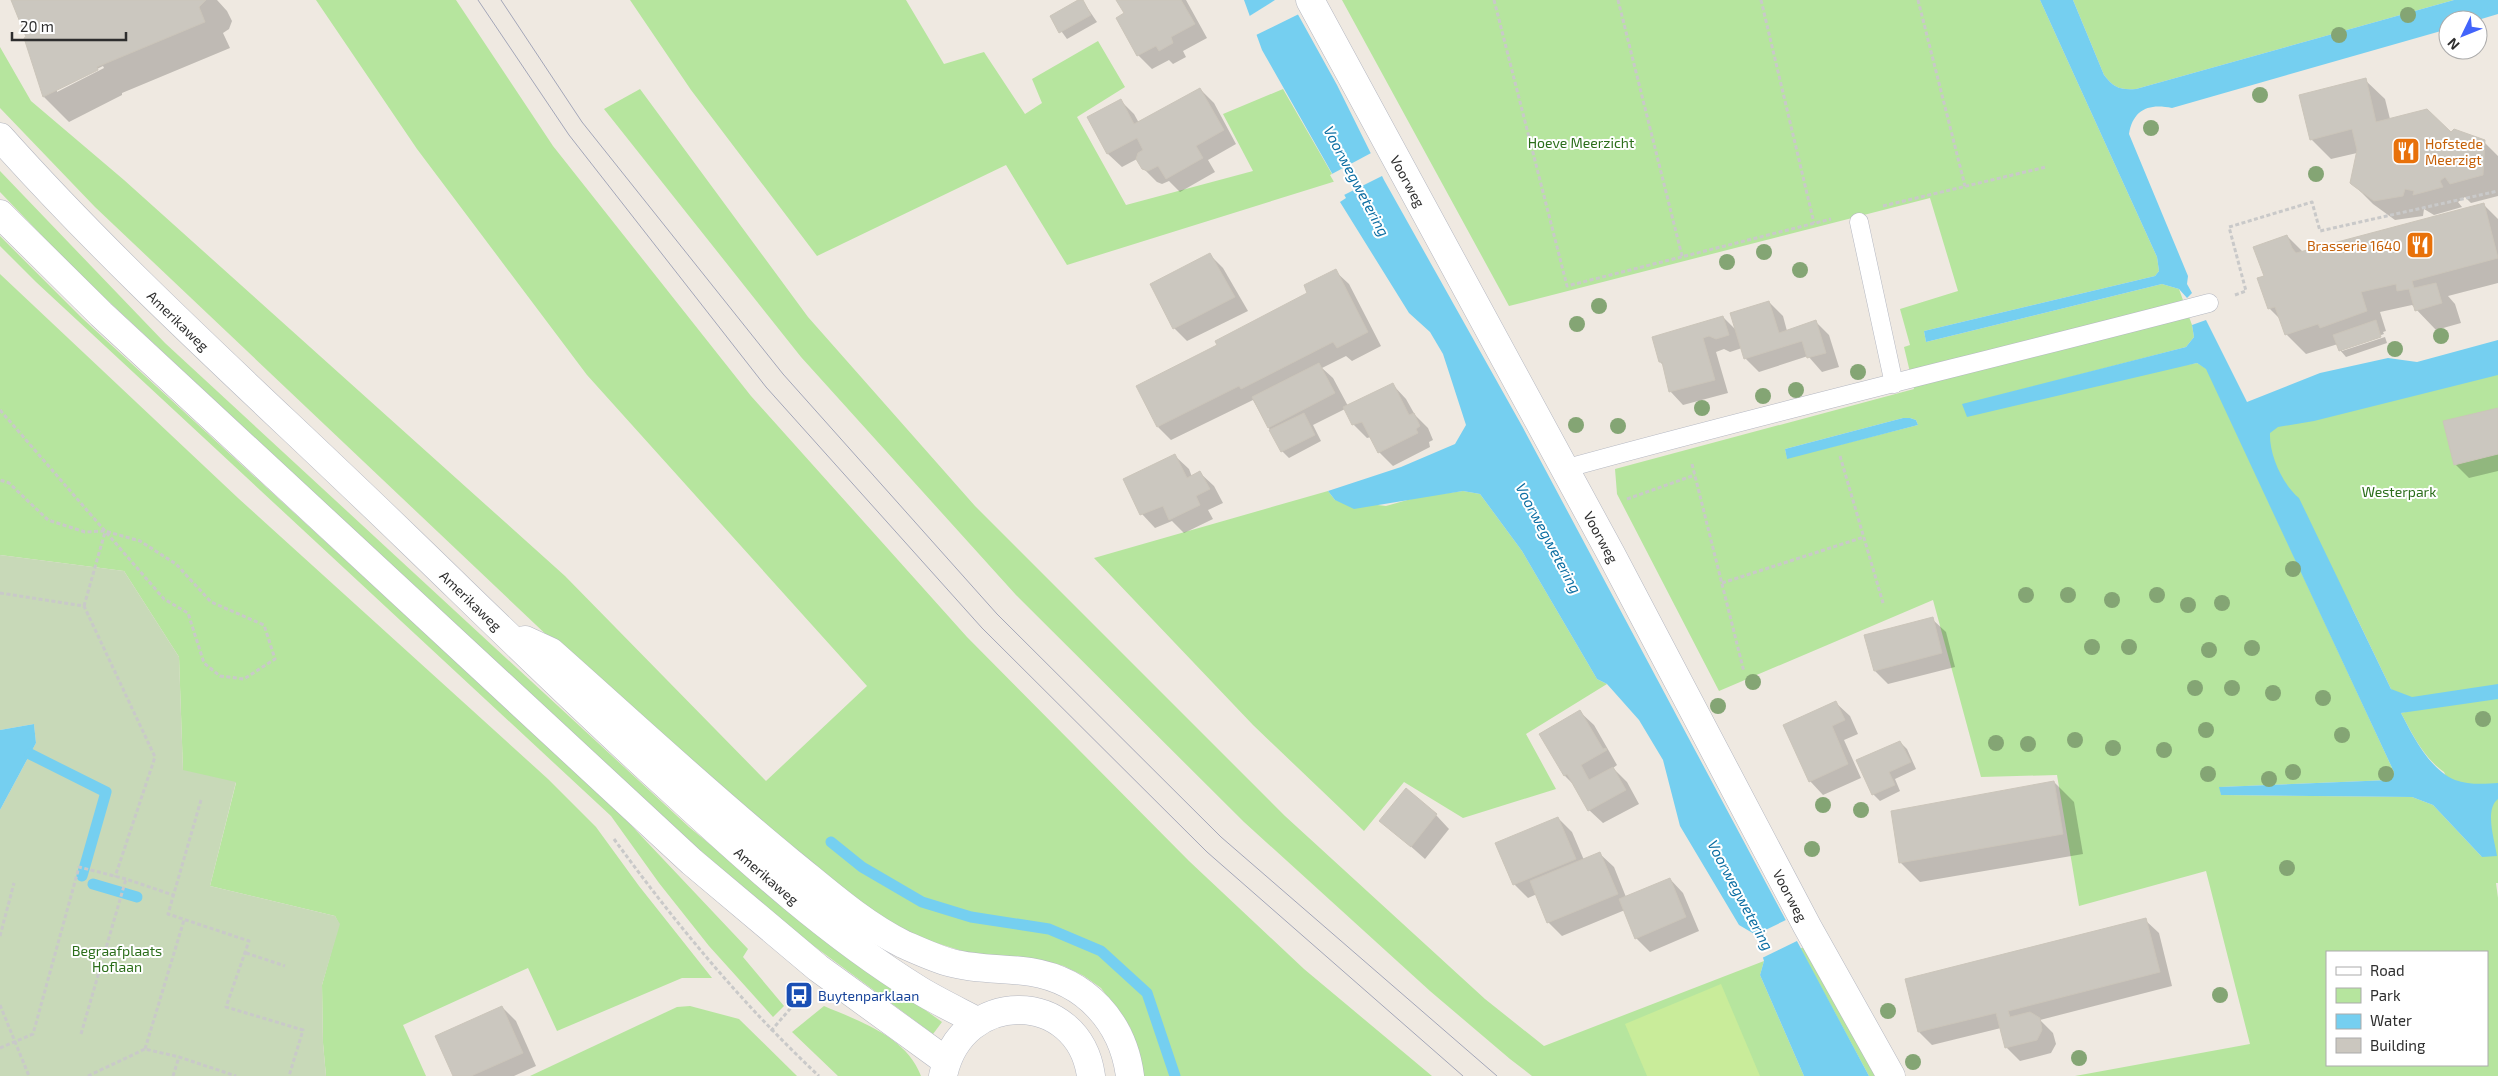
<svg xmlns="http://www.w3.org/2000/svg" width="2498" height="1076" viewBox="0 0 2498 1076" font-family="'Exo 2',sans-serif">
	<rect width="100%" height="100%" fill="#efe9e1"/>
	<g fill="#b6e59e" fill-rule="evenodd">
		<polygon points="316,0 456,0 553,146 751,396 967,637 1189,861 1304,969 1432,1076 1142,1076 1138,1048 1130,1027 1101,988 1084,976 1064,966 1045,961 969,953 920,938 897,927 846,893 573,660 95,207 0,108 0,47 31,101 124,180 565,576 766,781 867,686 587,375 417,149"/>
		<polygon points="630,0 906,0 944,64 984,52 1025,114 1042,103 1032,79 1098,41 1125,87 1077,117 1126,205 1253,171 1223,114 1283,89 1336,181 1067,265 1006,165 817,256 691,90"/>
		<path d="M1342 0H2040L2157 257 2159 271 2155 276 1924 331 1926 342 2162 284 2179 289 2192 325 2194 337 2186 347 1962 405 2197 363 2207 369 2394 772 2390 780 2220 787 2221 795 2412 797 2433 805 2482 857 2444 772C2424 758 2412 734 2401 713L2410 711 2391 689 2353 610 2245 418 2498 372V883H2496L2498 898V1076H2075L2250 1044 2206 871 2079 906 2057 775 1981 777 1933 600 1719 691 1617 494 1615 469 1914 389 1904 347 1910 345 1900 309 1958 291 1930 198 1509 306ZM1903 418H1910L1916 420 1918 425 1787 458 1785 449ZM2327 952H2487V1065H2327Z"/>
		<path d="M2073 0H2454L2136 89C2120 90 2114 88 2104 75Z"/>
		<polygon points="640,89 808,317 975,506 1285,816 1485,999 1544,1046 1764,961 1760,975 1804,1076 1532,1076 1510,1059 1430,991 1244,822 1016,595 801,357 604,109"/>
		<polygon points="0,171 165,343 689,827 816,932 942,1022 933,1034 799,935 666,821 74,269 0,192"/>
		<polygon points="0,236 82,318 612,805 748,949 743,957 784,1006 773,1017 709,946 659,883 611,816 36,282 0,246"/>
		<polygon points="0,274 238,498 548,779 596,827 639,886 712,978 682,978 557,1031 528,968 403,1025 426,1076 326,1076 323,1043 322,985 339,924 335,916 210,886 236,783 183,771 179,657 124,571 0,555"/>
		<polygon points="1328,491 1335,500 1386,506 1418,497 1463,491 1480,494 1522,551 1597,679 1607,684 1526,734 1556,789 1463,818 1404,782 1364,831 1253,725 1094,558"/>
		<polygon points="1800,948 1807,948 1878,1076 1869,1076"/>
		<polygon points="690,1006 739,1019 797,1076 530,1076 677,1007"/>
		<path d="M824 1006C859 1021 907 1037 921 1076H838L792 1032Z"/>
	</g>
	<polygon fill="#c8d9b8" points="0,555 124,571 179,657 183,770 236,782 210,886 335,916 340,924 322,985 323,1043 326,1076 0,1076 0,810 36,743 34,724 0,730"/>
	<polygon fill="#c9ec9a" points="1721,984 1760,1076 1647,1076 1625,1024"/>
	<g fill="#75cff0">
		<polygon points="1244,0 1290,0 1337,85 1384,180 1522,426 1869,1076 1804,1076 1760,975 1764,961 1756,935 1739,925 1680,826 1663,760 1639,720 1607,684 1597,679 1522,551 1480,494 1463,491 1354,509 1335,500 1328,491 1401,467 1455,444 1466,425 1443,354 1430,332 1409,313 1340,202 1346,198 1262,50"/>
		<path d="M2040 0H2073L2104 75C2114 88 2120 90 2136 89L2454 0H2498V14L2478 20H2448V29L2172 108C2148 103 2133 110 2129 134L2188 276 2187 284 2192 293 2187 298 2179 289 2162 284 1926 342 1924 331 2155 276 2159 271 2157 257Z"/>
		<path d="M2206 320 2247 402 2320 373 2388 358 2417 362 2498 340V375L2314 421 2278 427 2270 433C2269 454 2282 484 2299 498L2391 689 2412 697 2498 684V699L2401 713C2413 736 2429 769 2455 780 2468 785 2485 784 2498 783V799C2484 810 2495 841 2497 856L2482 857 2433 805 2412 797 2221 795 2219 787 2390 780 2394 772 2206 369 2197 363 1967 417 1962 404 2186 347 2194 337 2192 325Z"/>
		<polygon points="1903,418 1910,418 1916,420 1918,425 1787,459 1785,449"/>
		<polygon points="34,724 36,743 0,810 0,730"/>
	</g>
	<g fill="#efe9e1">
		<polygon points="1275,0 1293,0 1301,13 1254,36 1248,17"/>
		<polygon points="1373,152 1384,175 1342,196 1330,175"/>
		<polygon points="1788,919 1799,940 1760,959 1753,936"/>
	</g>
	<g fill="#0003" fill-rule="evenodd">
		<path d="M12 0H217L227 11 232 21 229 29 223 33 230 48 122 93V95L69 122 44 97 26 39 28 38ZM103 66 104 68 57 92V89Z"/>
		<polygon points="1082,0 1097,22 1067,39 1051,17"/>
		<polygon points="1118,0 1186,0 1207,38 1183,51 1186,57 1173,64 1169,60 1152,69 1138,55 1126,13"/>
		<polygon points="2365,80 2385,99 2390,119 2484,142 2498,156 2498,196 2471,203 2465,197 2458,202 2462,207 2434,215 2424,209 2423,216 2395,220 2373,204 2351,182 2357,153 2331,159 2311,139"/>
		<polygon points="1200,89 1214,103 1236,144 1208,160 1215,172 1180,192 1169,181 1162,184 1157,182 1143,168 1137,159 1122,167 1108,154 1089,118 1120,100 1134,114 1139,123"/>
		<polygon points="2483,204 2498,219 2498,283 2448,296 2455,304 2461,323 2436,330 2412,305 2380,312 2386,331 2383,332 2384,334 2342,349 2342,351 2385,337 2387,343 2346,357 2340,350 2338,344 2306,354 2286,334 2281,320 2270,309 2259,278 2266,276 2287,236 2303,252"/>
		<polygon points="1209,254 1223,268 1248,311 1187,341 1174,328"/>
		<polygon points="1335,271 1349,284 1381,346 1352,361 1346,356 1322,368 1333,378 1348,406 1393,385 1406,399 1415,415 1428,428 1433,440 1429,442 1430,447 1393,466 1379,452 1371,437 1367,438 1353,424 1345,409 1313,425 1321,441 1289,458 1282,451 1253,400 1171,440 1158,427 1219,346 1309,294"/>
		<polygon points="1769,302 1783,316 1787,331 1815,321 1829,335 1839,367 1822,372 1808,356 1759,372 1745,358 1742,348 1730,352 1724,349 1716,352 1728,393 1683,405 1670,391 1663,365 1660,362 1723,317 1737,331"/>
		<polygon points="2498,409 2498,471 2469,478 2455,464"/>
		<polygon points="1175,456 1189,469 1192,477 1200,473 1214,486 1223,503 1208,510 1213,519 1184,533 1172,521 1155,528 1142,514"/>
		<polygon points="1932,619 1946,632 1955,667 1888,684 1875,671"/>
		<polygon points="1836,703 1850,716 1858,734 1844,740 1861,778 1823,795 1810,781"/>
		<polygon points="1580,712 1594,725 1617,765 1613,768 1627,782 1639,804 1603,823 1589,810 1577,788 1565,776 1541,735"/>
		<polygon points="1900,742 1907,749 1916,769 1895,779 1900,791 1880,801 1873,794"/>
		<polygon points="2054,782 2074,802 2083,854 1920,882 1900,862"/>
		<polygon points="1436,815 1449,829 1425,859 1381,820"/>
		<polygon points="1558,818 1572,832 1584,860 1600,854 1614,867 1626,897 1670,879 1683,893 1699,931 1650,952 1636,938 1625,910 1562,936 1548,922 1537,894 1528,898 1514,884"/>
		<polygon points="2145,920 2159,933 2172,986 2040,1020 2053,1033 2056,1044 2051,1053 2020,1061 2006,1047 2001,1028 1932,1045 1919,1032"/>
		<polygon points="502,1007 516,1021 536,1066 514,1076 454,1076"/>
	</g>
	<g fill="none" stroke-linecap="round" stroke-linejoin="round">
		<g stroke="#75cff0" stroke-width="11">
			<polyline points="30,754 106,792 82,876"/>
			<polyline points="831,842 862,867 922,902 971,917 1049,929 1101,951 1147,993 1175,1076"/>
			<polyline points="93,884 137,897"/>
		</g>
	</g>
	<g fill="#cbc7bf" stroke="#cbc5ba">
		<polygon points="11,0 206,0 199,7 205,22 97,67 98,70 43,97 24,38 26,37"/>
		<polygon points="1078,0 1083,0 1091,15 1059,33 1050,16"/>
		<polygon points="1116,0 1181,0 1195,24 1171,37 1173,43 1159,51 1156,46 1137,56 1116,18 1124,13"/>
		<polygon points="2366,78 2376,122 2427,109 2451,132 2454,129 2485,140 2483,175 2450,184 2445,177 2440,181 2443,187 2413,195 2414,191 2405,189 2403,196 2374,201 2351,184 2350,183 2357,150 2352,129 2310,140 2299,95"/>
		<polygon points="1200,88 1224,130 1196,146 1203,158 1166,179 1158,166 1148,171 1142,169 1136,159 1138,153 1143,150 1137,138 1107,154 1087,117 1121,99 1134,124"/>
		<polygon points="2484,203 2498,258 2412,281 2414,288 2436,283 2442,303 2415,311 2409,289 2397,291 2396,284 2361,292 2367,311 2320,328 2318,324 2285,335 2275,307 2268,309 2257,278 2264,276 2253,247 2287,235 2292,248 2296,253"/>
		<polygon points="1210,253 1235,297 1173,329 1150,284"/>
		<polygon points="1336,269 1368,332 1337,348 1333,342 1241,389 1239,386 1157,427 1136,386 1217,345 1215,341 1307,293 1304,285"/>
		<polygon points="1769,301 1779,333 1816,320 1826,353 1807,358 1802,341 1744,359 1730,313"/>
		<polygon points="1723,316 1729,335 1716,339 1709,336 1703,338 1715,380 1669,392 1662,362 1659,362 1652,337"/>
		<polygon points="2376,320 2381,337 2339,351 2333,335"/>
		<polygon points="1319,363 1335,393 1268,428 1252,397"/>
		<polygon points="1393,383 1409,415 1414,413 1420,426 1416,429 1418,433 1378,453 1362,422 1352,425 1343,407"/>
		<polygon points="2498,408 2498,454 2454,465 2443,421"/>
		<polygon points="1304,413 1315,435 1281,452 1269,430"/>
		<polygon points="1175,454 1187,478 1200,471 1210,489 1196,496 1200,505 1169,520 1163,506 1140,515 1123,479"/>
		<polygon points="1933,617 1942,653 1874,671 1864,635"/>
		<polygon points="1836,701 1845,720 1832,726 1848,764 1809,782 1783,725"/>
		<polygon points="1580,710 1603,749 1606,748 1607,750 1581,765 1589,780 1613,767 1626,790 1588,811 1567,774 1564,776 1539,734"/>
		<polygon points="1900,741 1911,762 1889,772 1895,785 1872,795 1856,760"/>
		<polygon points="2054,781 2063,834 1899,863 1891,811"/>
		<polygon points="1406,788 1437,814 1411,847 1379,821"/>
		<polygon points="1558,817 1576,859 1513,885 1495,843"/>
		<polygon points="1600,852 1618,894 1547,923 1530,881"/>
		<polygon points="1670,878 1686,917 1635,939 1619,899"/>
		<polygon points="2146,918 2160,972 2008,1011 2010,1017 2030,1012 2040,1018 2042,1030 2037,1040 2005,1048 1996,1013 1918,1032 1905,979"/>
		<polygon points="502,1006 523,1053 471,1076 453,1076 435,1036"/>
	</g>
	<g fill="none" stroke-linecap="round" stroke-linejoin="round">
		<defs>
			<g id="service">
				<polyline points="1859,222 1894,384"/>
				<path d="M1564 469C1778 410 1995 359 2209 303"/>
			</g>
			<g id="minor">
				<path id="s1" d="M1310 0 1611 554 1807 926 1891 1076"/>
			</g>
			<g id="secondary">
				<path id="s2" d="M0 137C127 279 270 405 407 538 496 624 584 711 676 794 752 864 830 935 919 990 937 1001 958 1011 977 1021"/>
				<polyline points="0,214 101,314 692,862 818,968 946,1061"/>
				<path d="M525 640 551 652C630 722 708 795 790 862 826 891 861 923 903 944 919 951 936 959 952 963 978 970 1005 968 1031 972 1086 981 1123 1022 1130 1076"/>
				<path d="M943 1076C961 987 1079 989 1091 1076"/>
			</g>
		</defs>
		<use href="#service" stroke="#b4b7c1" stroke-width="19"/>
		<use href="#minor" stroke="#b4b7c1" stroke-width="29"/>
		<use href="#secondary" stroke="#b4b7c1" stroke-width="29"/>
		<g stroke="#c9c9c9" stroke-width="3" stroke-dasharray="4 2.5" stroke-linecap="butt">
			<polyline points="1494,0 1567,286 1831,219"/>
			<polyline points="1618,0 1682,256"/>
			<polyline points="1761,0 1814,223"/>
			<polyline points="1918,0 1965,186"/>
			<polyline points="1883,206 2046,167"/>
			<polyline points="2235,295 2246,291 2229,227 2312,202 2320,231 2498,191"/>
			<polyline points="0,410 164,599 188,613 204,663 220,676 244,679 275,659 264,625 211,602 176,564 140,541 105,531 85,532 48,520 9,483 0,480"/>
			<polyline points="1840,456 1883,603"/>
			<polyline points="1692,464 1744,672"/>
			<polyline points="1627,499 1695,475"/>
			<polyline points="1722,583 1864,537"/>
			<polyline points="0,593 84,606 155,757 115,877"/>
			<polyline points="84,606 105,532"/>
			<polyline points="201,800 168,914 249,941 226,1007 303,1030 289,1076"/>
			<path d="M614 839C676 924 742 1004 819 1076"/>
			<polyline points="0,936 14,883"/>
			<polyline points="246,953 285,966"/>
			<polyline points="0,1005 29,1076"/>
			<polyline points="771,1031 801,996"/>
			<polyline points="81,1034 126,879"/>
			<polyline points="0,1048 33,1034 79,867 126,879 173,895"/>
			<polyline points="145,1049 184,920"/>
			<polyline points="88,1076 145,1049 179,1057 236,1076"/>
			<polyline points="173,1076 179,1057"/>
		</g>
		<use href="#service" stroke="#fff" stroke-width="18"/>
		<use href="#minor" stroke="#fff" stroke-width="28"/>
		<use href="#secondary" stroke="#fff" stroke-width="28"/>
		<g stroke="#a3a6b8" stroke-width="1">
			<polyline points="478,0 569,135 766,387 982,628 1207,852 1463,1076"/>
			<polyline points="501,0 582,122 783,374 997,614 1221,837 1497,1076"/>
		</g>
	</g>
	<g fill="#84a574">
		<circle cx="2408" cy="15" r="8"/>
		<circle cx="2339" cy="35" r="8"/>
		<circle cx="2260" cy="95" r="8"/>
		<circle cx="2151" cy="128" r="8"/>
		<circle cx="2316" cy="174" r="8"/>
		<circle cx="1764" cy="252" r="8"/>
		<circle cx="1727" cy="262" r="8"/>
		<circle cx="1800" cy="270" r="8"/>
		<circle cx="1599" cy="306" r="8"/>
		<circle cx="1577" cy="324" r="8"/>
		<circle cx="2441" cy="336" r="8"/>
		<circle cx="2395" cy="349" r="8"/>
		<circle cx="1858" cy="372" r="8"/>
		<circle cx="1796" cy="390" r="8"/>
		<circle cx="1763" cy="396" r="8"/>
		<circle cx="1702" cy="408" r="8"/>
		<circle cx="1576" cy="425" r="8"/>
		<circle cx="1618" cy="426" r="8"/>
		<circle cx="2293" cy="569" r="8"/>
		<circle cx="2026" cy="595" r="8"/>
		<circle cx="2068" cy="595" r="8"/>
		<circle cx="2157" cy="595" r="8"/>
		<circle cx="2112" cy="600" r="8"/>
		<circle cx="2222" cy="603" r="8"/>
		<circle cx="2188" cy="605" r="8"/>
		<circle cx="2092" cy="647" r="8"/>
		<circle cx="2129" cy="647" r="8"/>
		<circle cx="2252" cy="648" r="8"/>
		<circle cx="2209" cy="650" r="8"/>
		<circle cx="1753" cy="682" r="8"/>
		<circle cx="2195" cy="688" r="8"/>
		<circle cx="2232" cy="688" r="8"/>
		<circle cx="2273" cy="693" r="8"/>
		<circle cx="2323" cy="698" r="8"/>
		<circle cx="1718" cy="706" r="8"/>
		<circle cx="2483" cy="719" r="8"/>
		<circle cx="2206" cy="730" r="8"/>
		<circle cx="2342" cy="735" r="8"/>
		<circle cx="2075" cy="740" r="8"/>
		<circle cx="1996" cy="743" r="8"/>
		<circle cx="2028" cy="744" r="8"/>
		<circle cx="2113" cy="748" r="8"/>
		<circle cx="2164" cy="750" r="8"/>
		<circle cx="2293" cy="772" r="8"/>
		<circle cx="2208" cy="774" r="8"/>
		<circle cx="2386" cy="774" r="8"/>
		<circle cx="2269" cy="779" r="8"/>
		<circle cx="1823" cy="805" r="8"/>
		<circle cx="1861" cy="810" r="8"/>
		<circle cx="1812" cy="849" r="8"/>
		<circle cx="2287" cy="868" r="8"/>
		<circle cx="2220" cy="995" r="8"/>
		<circle cx="1888" cy="1011" r="8"/>
		<circle cx="2079" cy="1058" r="8"/>
		<circle cx="1913" cy="1062" r="8"/>
	</g>
	<defs>
		<symbol id="restaurant-square" viewBox="-11 -11 22 22"><rect x="-9" y="-9" width="18" height="18" rx="4" fill="#e8710a" stroke="#fff"/><path d="M-5-6h1v4h1v-4h1v4h1v-4h1v5L-1.5 .5V6h-2V.5L-5-1ZM5-6V6H3V1.5H1.5Q1.5-4 5-6Z" fill="#fff"/></symbol>
		<symbol id="bus-square" viewBox="-11 -11 22 22"><rect x="-9" y="-9" width="18" height="18" rx="4" fill="#1a4fb4" stroke="#fff"/><path d="M-5-6H5V4H4V6H2V4H-2V6H-4V4H-5ZM-3.5-4V0h7V-4ZM-3.5 1.2v1.5H-2V1.2ZM2 1.2v1.5H3.5V1.2Z" fill="#fff"/></symbol>
	</defs>
	<g fill-rule="evenodd">
		<use href="#restaurant-square" x="2390" y="135" width="32" height="32"/>
		<use href="#restaurant-square" x="2404" y="229" width="32" height="32"/>
		<use href="#bus-square" x="783" y="979" width="32" height="32"/>
	</g>
	<g text-anchor="middle" dominant-baseline="central" stroke-width="4" stroke-linejoin="round" paint-order="stroke">
		<g font-size="14" fill="#2c6e1b" stroke="#fff">
			<text x="1581" y="142">Hoeve Meerzicht</text>
			<text x="2399" y="491">Westerpark</text>
			<text x="117" y="950">Begraafplaats<tspan x="117" dy="16">Hoflaan</tspan></text>
		</g>
		<g font-size="14" fill="#c56008" stroke="#fff" text-anchor="start">
			<text x="2425" y="143">Hofstede<tspan x="2425" dy="16">Meerzigt</tspan></text>
			<text x="2401" y="245" text-anchor="end">Brasserie 1640</text>
		</g>
		<g font-size="14" fill="#2e2e2e" stroke="#fff">
			<text stroke="none"><textPath href="#s1" startOffset="206">Voorweg</textPath></text>
			<text stroke="none"><textPath href="#s2" startOffset="256">Amerikaweg</textPath></text>
			<text stroke="none"><textPath href="#s1" startOffset="611">Voorweg</textPath></text>
			<text stroke="none"><textPath href="#s2" startOffset="661">Amerikaweg</textPath></text>
			<text stroke="none"><textPath href="#s2" startOffset="1065">Amerikaweg</textPath></text>
			<text stroke="none"><textPath href="#s1" startOffset="1016">Voorweg</textPath></text>
		</g>
		<g font-size="14" fill="#164399" stroke="#fff" text-anchor="start">
			<text x="818" y="995">Buytenparklaan</text>
		</g>
		<g font-size="15" font-style="italic" fill="#0d6fa3" stroke="#fff">
			<text transform="translate(1357 181) rotate(62)">Voorwegwetering</text>
			<text transform="translate(1549 538) rotate(62)">Voorwegwetering</text>
			<text transform="translate(1741 895) rotate(62)">Voorwegwetering</text>
		</g>
	</g>
	<rect x="2326" y="951" width="162" height="115" fill="#ffffff" stroke="#ababab"/>
	<rect x="2336" y="967" width="25" height="8" fill="#ffffff" stroke="#ababab"/>
	<text x="2370" y="976" font-size="15" fill="#2e2e2e">Road</text>
	<rect x="2336" y="988" width="25" height="15" fill="#b6e59e" stroke="#ababab"/>
	<text x="2370" y="1001" font-size="15" fill="#2e2e2e">Park</text>
	<rect x="2336" y="1014" width="25" height="15" fill="#75cff0" stroke="#ababab"/>
	<text x="2370" y="1026" font-size="15" fill="#2e2e2e">Water</text>
	<rect x="2336" y="1038" width="25" height="15" fill="#cbc7bf" stroke="#ababab"/>
	<text x="2370" y="1051" font-size="15" fill="#2e2e2e">Building</text>
	<g transform="translate(2463 35) rotate(227)"><circle r="24" fill="#ffffff" stroke="#ababab"/>
	<path d="M0-4L9 19L0 12L-9 19Z" fill="#4264fb"/>
	<text y="-8" font-size="14" font-weight="bold" text-anchor="middle" fill="#2e2e2e">N</text>
	</g>
	<path d="M12 32v8h114v-8" fill="none" stroke="#2e2e2e" stroke-width="2.5"/>
	<text x="20" y="32" font-size="15" fill="#2e2e2e" stroke="#ffffff" stroke-width="4" paint-order="stroke">20 m</text>
</svg>
